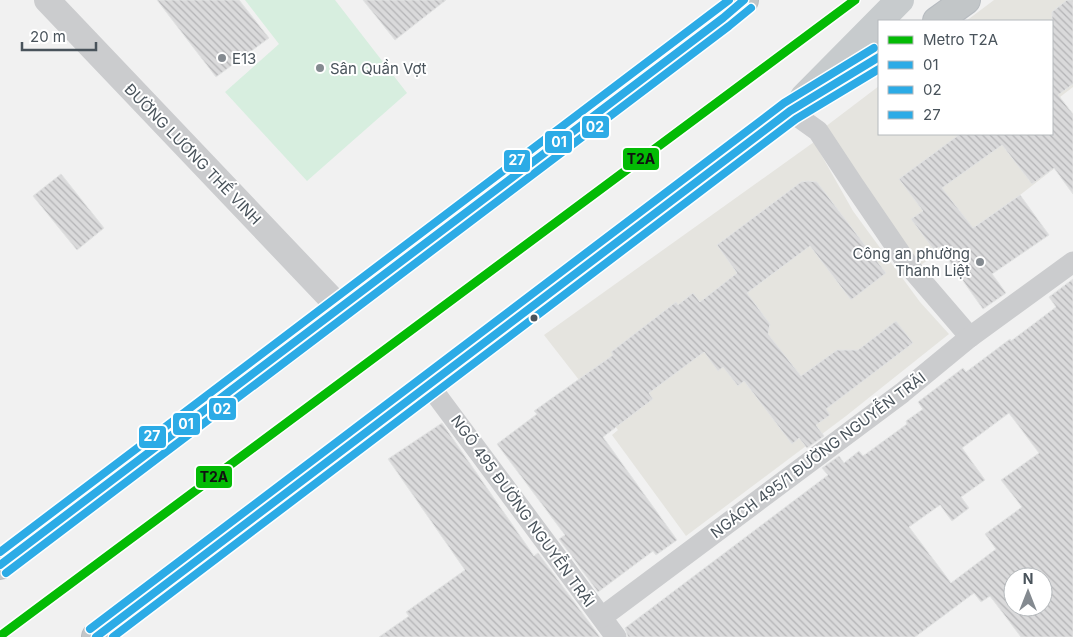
<svg xmlns="http://www.w3.org/2000/svg" width="1073" height="637" viewBox="0 0 1073 637" font-family="Inter,sans-serif">
	<defs>
		<pattern id="building-back-hatch" width="6" height="6" patternUnits="userSpaceOnUse" patternTransform="scale(1.25)"><rect width="6" height="6" fill="#dadadb"/><path d="M-1 5l2 2M0 0l6 6M5-1l2 2" fill="none" stroke="#b3b3b5"/></pattern>
	</defs>
	<rect width="100%" height="100%" fill="#f1f1f1"/>
	<g fill="#e5e4df">
		<polygon points="994,0 1073,0 1073,87 1060,97 1073,114 1073,154 1020,195 918,267 825,127 879,86 879,134 1052,134 1052,21 966,21"/>
		<polygon points="814,142 853,211 920,302 949,334 846,416 686,536 612,435 618,430 544,335"/>
	</g>
	<polygon fill="#d7eedf" points="245,0 335,0 407,93 307,181 225,92 279,44"/>
	<g fill="url(#building-back-hatch)" stroke="#e2e3e3" fill-rule="evenodd">
		<polygon points="157,0 239,0 269,38 216,77"/>
		<polygon points="363,0 446,0 395,40"/>
		<polygon points="1067,0 1073,0 1073,84 1058,95 1073,114 1073,194 1054,168 1032,184 1002,145 942,188 973,228 1020,195 1049,235 992,274 1006,293 983,309 939,247 934,250 911,219 923,211 899,179 960,134 1052,134 1052,12"/>
		<polygon points="61,174 104,228 77,250 33,196"/>
		<polygon points="808,181 817,182 886,273 851,300 810,246 747,293 770,324 768,334 801,376 837,350 858,350 896,321 913,343 826,409 830,415 816,425 824,436 807,448 799,438 792,444 744,381 738,386 723,367 718,371 704,352 649,393 653,399 603,437 677,540 656,555 653,551 598,592 559,539 565,535 497,444 537,414 534,411 613,355 611,352 676,302 678,305 693,293 700,302 737,273 717,245 801,182"/>
		<path d="M1073 279V637H1021L990 596 981 602 974 593 915 637H628L625 628 828 475 822 468 839 456 844 463 859 451 863 456 907 424 906 421 923 409 918 402 963 368 966 372 1010 339 1011 341 1056 307 1049 297ZM1009 413 1039 453 1001 480 1022 507 985 534 996 549 951 583 909 527 940 505 952 521 969 508 961 497 985 480 962 448ZM1013 577H1043V607H1013Z"/>
		<polygon points="442,423 534,556 538,553 600,637 379,637 409,616 406,612 465,570 388,459"/>
	</g>
	<g fill="none" stroke-linecap="round" stroke-linejoin="round">
		<defs>
			<g id="trunk">
				<polyline points="937,21 966,0"/>
				<polyline points="0,565 723,18 744,0"/>
				<polyline points="96,637 790,111 879,57"/>
			</g>
		</defs>
		<use href="#trunk" stroke="#b6bbc0" stroke-width="30"/>
		<g stroke="#cbccce" stroke-width="21">
			<polyline points="790,111 818,131 853,184 909,266 970,337"/>
			<polyline points="429,385 616,637"/>
			<polyline points="602,617 902,393 970,337 1073,262"/>
		</g>
		<polyline stroke="#cbccce" stroke-width="26" points="47,0 340,308"/>
		<polyline stroke="#c7cbcd" stroke-width="28" points="804,97 900,0"/>
		<use href="#trunk" stroke="#c2c6c8" stroke-width="28"/>
		<defs>
			<g id="bus-1">
				<polyline points="0,565 723,18 744,0"/>
				<polyline points="96,637 790,111 879,57"/>
			</g>
			<g id="bus-2">
				<polyline points="6,573 729,26 751,8"/>
				<polyline points="113,637 796,119 879,69"/>
			</g>
			<g id="bus-3">
				<polyline points="0,552 729,0"/>
				<polyline points="90,629 784,103 874,48"/>
			</g>
		</defs>
		<use href="#bus-1" stroke="#fff" stroke-width="11"/>
		<use href="#bus-2" stroke="#fff" stroke-width="11"/>
		<use href="#bus-3" stroke="#fff" stroke-width="11"/>
		<use href="#bus-1" stroke="#2cabe6" stroke-width="8"/>
		<use href="#bus-2" stroke="#2cabe6" stroke-width="8"/>
		<use href="#bus-3" stroke="#2cabe6" stroke-width="8"/>
		<defs>
			<polyline id="metro-1" points="0,636 855,0"/>
		</defs>
		<use href="#metro-1" stroke="#fff" stroke-width="12"/>
		<use href="#metro-1" stroke="#04bb05" stroke-width="9"/>
	</g>
	<g fill="#848a90" stroke="#fff" stroke-width="2">
		<circle cx="222" cy="58" r="5"/>
		<circle cx="320" cy="68" r="5"/>
		<circle cx="980" cy="262" r="5"/>
	</g>
	<circle fill="#49535b" stroke="#fff" stroke-width="2" cx="534" cy="318" r="4.5"/>
	<g text-anchor="middle" dominant-baseline="central" stroke-width="4" stroke-linejoin="round" paint-order="stroke">
		<g font-size="15" fill="#49535b" stroke="#fff" text-anchor="start">
			<text x="232" y="58">E13</text>
			<text x="330" y="68">Sân Quần Vợt</text>
			<text x="970" y="253" text-anchor="end">Công an phường<tspan x="970" dy="17">Thanh Liệt</tspan></text>
		</g>
		<g font-size="15" fill="#49535b" stroke="#fff">
			<text transform="translate(193 154) rotate(46)">ĐƯỜNG LƯƠNG THẾ VINH</text>
			<text transform="translate(818 455) rotate(-37)">NGÁCH 495/1 ĐƯỜNG NGUYỄN TRÃI</text>
			<text transform="translate(523 511) rotate(54)">NGÕ 495 ĐƯỜNG NGUYỄN TRÃI</text>
		</g>
	</g>
	<g stroke="#fff" stroke-width="2">
		<rect x="581" y="115" width="29" height="24" rx="5" fill="#2cabe6"/>
		<rect x="544" y="130" width="29" height="24" rx="5" fill="#2cabe6"/>
		<rect x="622" y="147" width="38" height="24" rx="5" fill="#04bb05"/>
		<rect x="503" y="149" width="28" height="24" rx="5" fill="#2cabe6"/>
		<rect x="208" y="397" width="29" height="24" rx="5" fill="#2cabe6"/>
		<rect x="172" y="412" width="29" height="24" rx="5" fill="#2cabe6"/>
		<rect x="138" y="425" width="29" height="24" rx="5" fill="#2cabe6"/>
		<rect x="195" y="465" width="38" height="24" rx="5" fill="#04bb05"/>
	</g>
	<g font-size="14" text-anchor="middle" font-weight="bold" fill="#fff">
		<text x="595" y="132">02</text>
		<text x="559" y="147">01</text>
		<text x="517" y="165">27</text>
		<text x="222" y="414">02</text>
		<text x="186" y="429">01</text>
		<text x="152" y="441">27</text>
	</g>
	<g font-size="14" text-anchor="middle" font-weight="bold" fill="#111">
		<text x="641" y="164">T2A</text>
		<text x="214" y="482">T2A</text>
	</g>
	<rect x="878" y="20" width="175" height="115" fill="#ffffff" stroke="#b6babd"/>
	<rect x="888" y="36" width="25" height="8" fill="#04bb05" stroke="#b6babd"/>
	<text x="923" y="45" font-size="15" fill="#49535b">Metro T2A</text>
	<rect x="888" y="61" width="25" height="8" fill="#2cabe6" stroke="#b6babd"/>
	<text x="923" y="70" font-size="15" fill="#49535b">01</text>
	<rect x="888" y="86" width="25" height="8" fill="#2cabe6" stroke="#b6babd"/>
	<text x="923" y="95" font-size="15" fill="#49535b">02</text>
	<rect x="888" y="111" width="25" height="8" fill="#2cabe6" stroke="#b6babd"/>
	<text x="923" y="120" font-size="15" fill="#49535b">27</text>
	<g transform="translate(1028 592)"><circle r="24" fill="#ffffff" stroke="#b6babd"/>
	<path d="M0-4L9 19L0 12L-9 19Z" fill="#848a90"/>
	<text y="-8" font-size="14" font-weight="bold" text-anchor="middle" fill="#49535b">N</text>
	</g>
	<path d="M22 42v8h74v-8" fill="none" stroke="#49535b" stroke-width="2.5"/>
	<text x="30" y="42" font-size="15" fill="#49535b" stroke="#ffffff" stroke-width="4" paint-order="stroke">20 m</text>
</svg>
